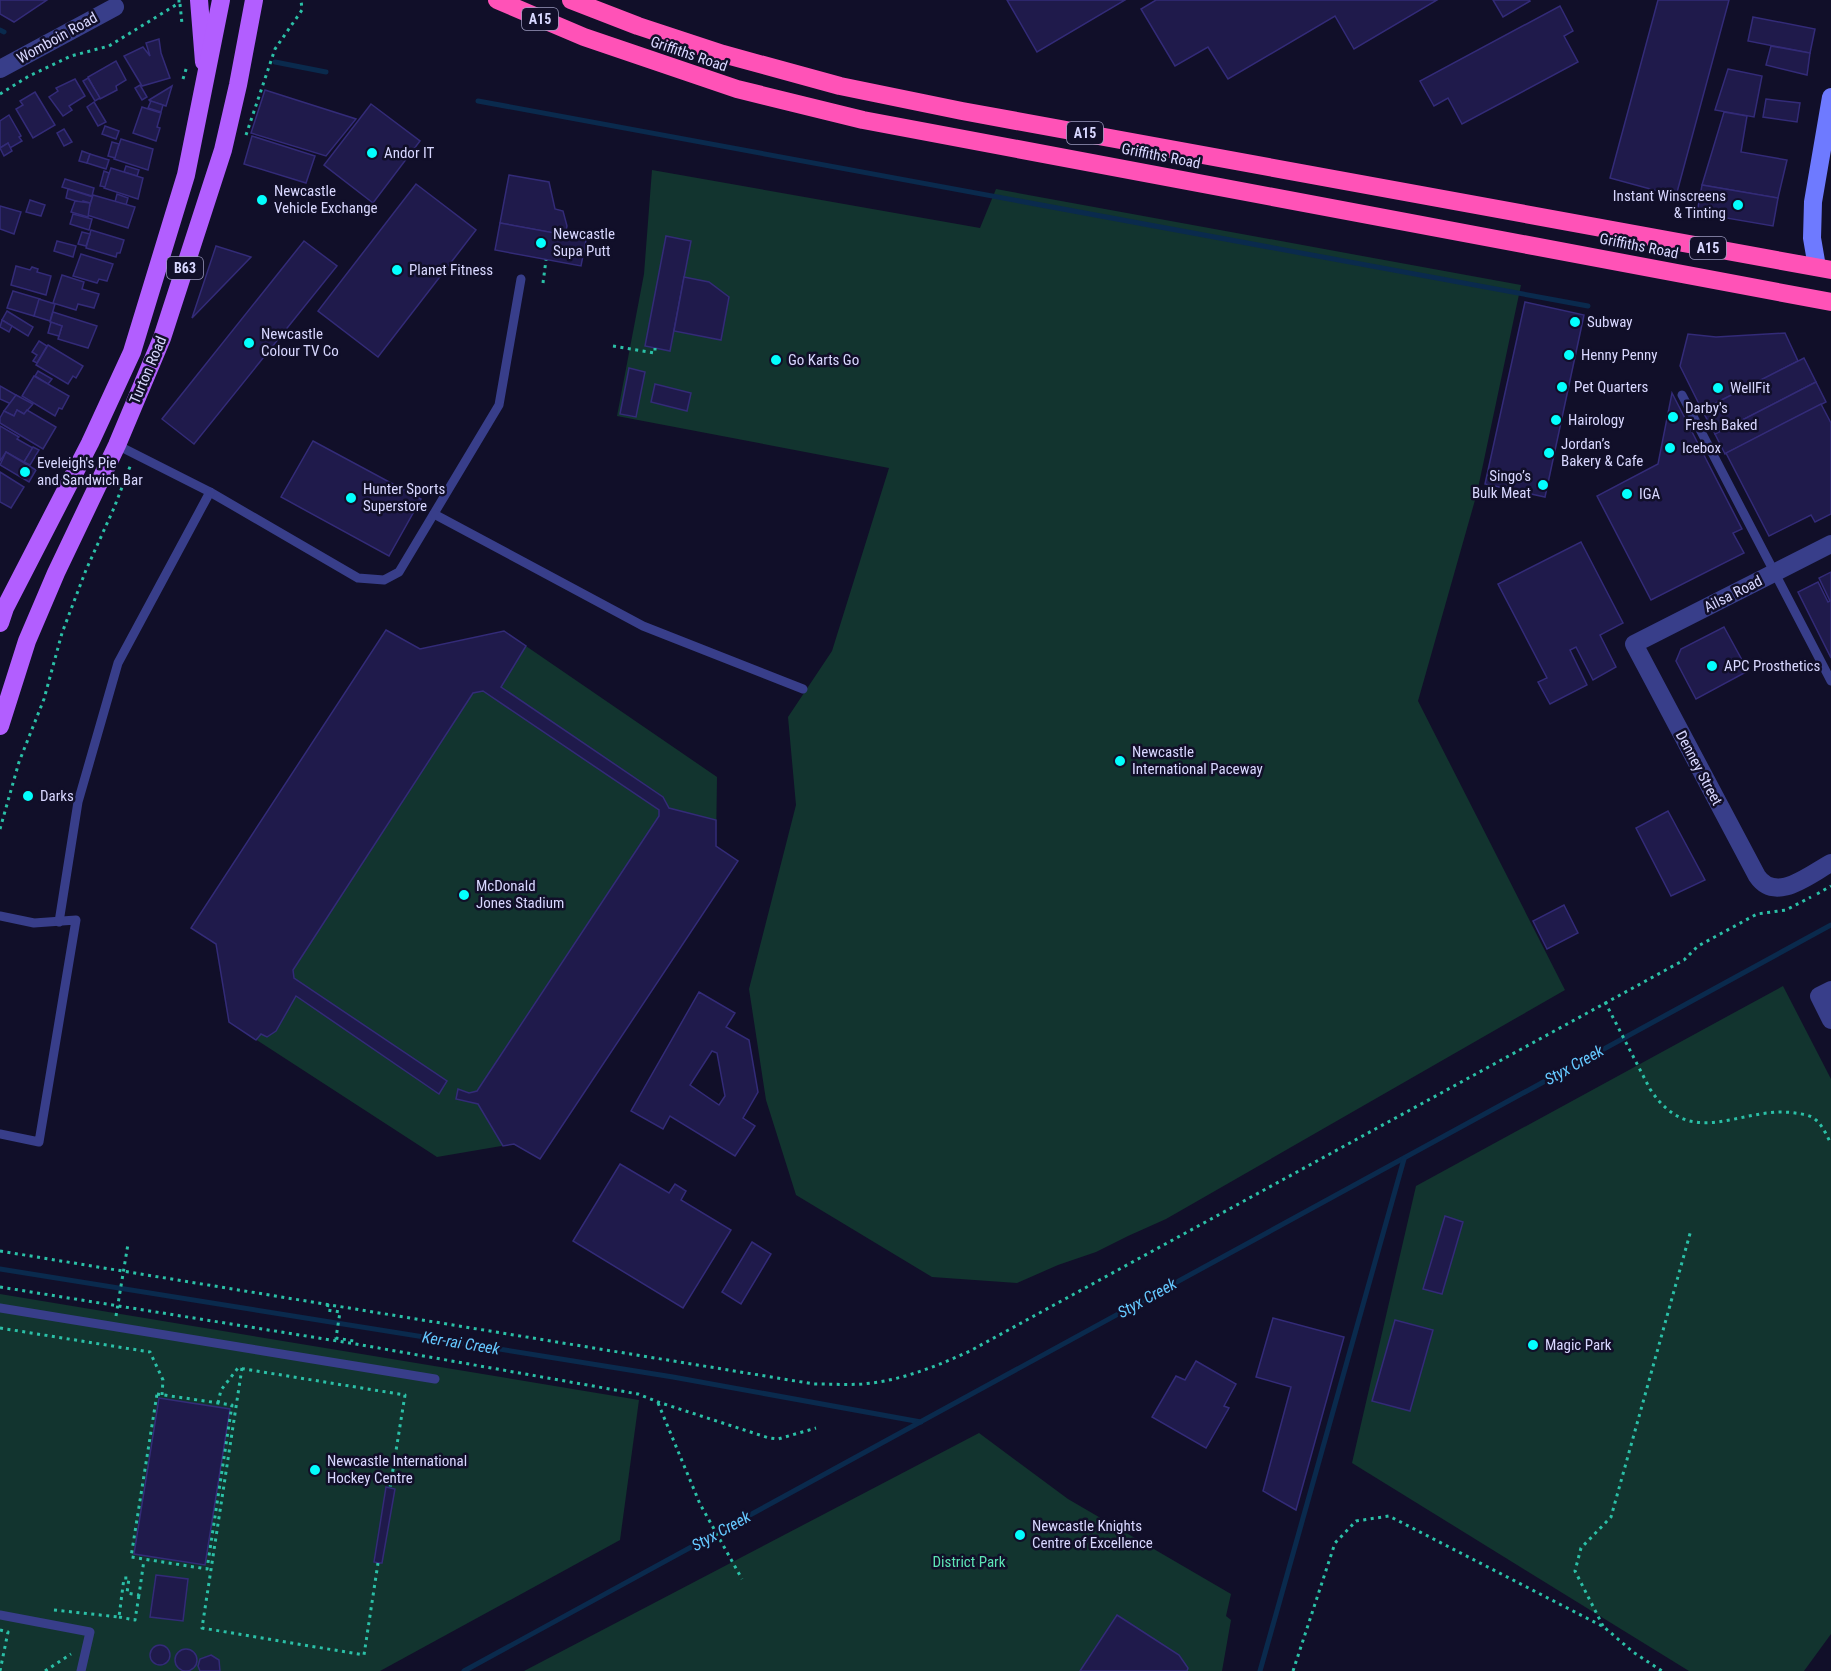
<svg xmlns="http://www.w3.org/2000/svg" width="1831" height="1671" viewBox="0 0 1831 1671" font-family="'Roboto Condensed',sans-serif">
	<rect width="100%" height="100%" fill="#110f29"/>
	<g fill="#12342f">
		<polygon points="652,170 980,228 996,189 1521,285 1477,493 1418,701 1565,990 1166,1219 1128,1236 1096,1252 1058,1265 1017,1283 932,1277 796,1195 766,1100 749,989 796,805 788,717 832,651 889,468 617,416 644,274"/>
		<polygon points="386,630 420,649 504,631 717,777 716,846 738,861 540,1159 513,1144 437,1157 229,1022 216,944 191,928"/>
		<polygon points="1783,986 1831,1079 1831,1634 1804,1671 1689,1671 1352,1463 1416,1186"/>
		<polygon points="0,1294 639,1400 620,1540 380,1671 0,1671"/>
		<polygon points="979,1433 1068,1499 1231,1594 1226,1616 1231,1620 1222,1671 524,1671"/>
	</g>
	<g fill="none" stroke-linecap="round" stroke-linejoin="round">
		<g stroke="#0a2a4d" stroke-width="5">
			<polyline points="0,30 4,32"/>
			<polyline points="275,62 326,72"/>
			<polyline points="478,101 1588,306"/>
			<polyline points="0,1269 673,1377 921,1422"/>
			<polyline points="464,1671 1831,925"/>
			<polyline points="1260,1671 1404,1159"/>
		</g>
	</g>
	<g fill="#1f1a4b" stroke="#332b78" stroke-width="1.5" fill-rule="evenodd">
		<polygon points="0,0 47,0 14,22 0,14"/>
		<polygon points="1007,0 1125,0 1037,52"/>
		<polygon points="1156,0 1437,0 1354,49 1335,16 1228,79 1208,47 1175,66 1141,9"/>
		<polygon points="1493,0 1529,0 1530,1 1503,17"/>
		<polygon points="1658,0 1729,0 1676,196 1610,178"/>
		<polygon points="1560,6 1573,31 1564,36 1578,62 1462,124 1448,98 1434,106 1420,81"/>
		<polygon points="1753,17 1815,29 1810,53 1748,41"/>
		<polygon points="159,39 161,53 170,78 142,86 124,56 143,47 150,56 146,43"/>
		<polygon points="1771,46 1810,53 1807,75 1766,65"/>
		<polygon points="116,61 126,80 116,86 117,90 100,99 88,77"/>
		<polygon points="1728,69 1762,76 1754,117 1715,110"/>
		<polygon points="88,78 100,98 95,101 83,81"/>
		<polygon points="75,79 85,96 69,106 72,110 63,116 49,97 58,91 56,88"/>
		<polygon points="140,85 147,97 142,100 135,88"/>
		<polygon points="172,86 166,106 150,101 149,100"/>
		<polygon points="265,90 356,119 326,156 251,133"/>
		<polygon points="35,92 55,125 33,138 16,109 23,105 20,101"/>
		<polygon points="1766,99 1800,103 1797,122 1763,117"/>
		<polygon points="151,101 163,105 161,112 148,108"/>
		<polygon points="94,102 106,122 98,126 87,107"/>
		<polygon points="371,104 420,141 373,203 324,165"/>
		<polygon points="142,107 161,113 157,127 160,128 156,141 133,133"/>
		<polygon points="1724,112 1747,116 1741,152 1787,160 1778,198 1702,185"/>
		<polygon points="9,115 21,136 19,137 22,141 10,148 8,143 0,148 0,121"/>
		<polygon points="105,126 119,131 116,139 102,134"/>
		<polygon points="64,129 72,142 64,146 57,133"/>
		<polygon points="252,136 315,156 306,183 244,164"/>
		<polygon points="121,139 153,149 148,170 114,159"/>
		<polygon points="112,142 119,144 115,158 108,156"/>
		<polygon points="8,143 12,151 4,156 0,148"/>
		<polygon points="82,151 90,154 87,163 79,161"/>
		<polygon points="90,154 109,160 106,169 87,163"/>
		<polygon points="126,166 139,170 137,176 124,172"/>
		<polygon points="111,168 143,178 138,199 104,188"/>
		<polygon points="104,171 109,173 105,187 100,186"/>
		<polygon points="509,175 549,182 555,209 563,211 567,226 565,235 500,223"/>
		<polygon points="65,179 94,188 92,196 62,187"/>
		<polygon points="416,184 476,230 378,357 318,311"/>
		<polygon points="1702,185 1778,198 1773,226 1697,213"/>
		<polygon points="68,189 93,197 90,203 83,201 82,203 66,198"/>
		<polygon points="117,194 128,198 126,205 115,202"/>
		<polygon points="93,195 135,207 128,228 87,215"/>
		<polygon points="30,200 45,205 41,216 26,212"/>
		<polygon points="75,201 90,203 88,217 71,212"/>
		<polygon points="0,206 21,212 14,234 0,229"/>
		<polygon points="73,214 92,219 89,230 70,224"/>
		<polygon points="500,223 565,235 566,232 587,235 581,266 495,250"/>
		<polygon points="91,230 124,240 120,253 117,253 116,257 86,248"/>
		<polygon points="82,232 90,234 86,246 78,244"/>
		<polygon points="666,236 691,241 670,351 645,346"/>
		<polygon points="57,241 76,246 73,257 54,251"/>
		<polygon points="304,241 337,266 194,444 162,419"/>
		<polygon points="216,246 251,257 192,318"/>
		<polygon points="81,254 113,264 107,281 99,279 97,283 73,276"/>
		<polygon points="16,266 30,270 32,267 38,269 37,272 51,276 46,295 11,285"/>
		<polygon points="62,275 84,282 82,289 99,294 94,308 78,304 76,310 53,303"/>
		<polygon points="684,277 709,282 729,297 721,340 674,331"/>
		<polygon points="13,291 40,299 34,316 7,308"/>
		<polygon points="39,299 55,304 50,321 34,316"/>
		<polygon points="1525,302 1584,315 1545,497 1485,484"/>
		<polygon points="7,311 33,327 28,336 2,320"/>
		<polygon points="53,312 97,326 88,348 58,339 62,326 50,322"/>
		<polygon points="2,320 12,326 9,332 0,327"/>
		<polygon points="51,322 62,326 59,336 48,333"/>
		<polygon points="1785,333 1798,361 1702,410 1680,366 1688,334 1716,337"/>
		<polygon points="39,341 47,346 37,363 33,361 37,355 32,352"/>
		<polygon points="48,345 83,366 76,378 73,376 68,384 36,365"/>
		<polygon points="1804,358 1816,382 1715,434 1702,410"/>
		<polygon points="629,368 645,372 636,417 620,414"/>
		<polygon points="38,371 52,379 48,384 35,376"/>
		<polygon points="34,376 69,396 62,409 59,408 55,416 22,396"/>
		<polygon points="1816,382 1826,402 1725,454 1715,434"/>
		<polygon points="655,384 691,393 687,411 651,402"/>
		<polygon points="0,386 16,395 11,404 0,399"/>
		<polygon points="1672,393 1742,529 1733,533 1744,553 1651,600 1597,496 1658,464"/>
		<polygon points="16,395 33,404 24,414 17,410 14,416 4,411"/>
		<polygon points="1821,404 1831,423 1831,514 1815,522 1811,515 1769,536 1726,453"/>
		<polygon points="17,410 24,414 27,410 56,427 43,449 0,423 0,418 4,411 14,416"/>
		<polygon points="0,426 19,437 17,439 33,448 24,462 6,452 0,461"/>
		<polygon points="313,441 421,499 389,556 281,497"/>
		<polygon points="33,447 39,450 30,465 24,462"/>
		<polygon points="6,452 36,470 29,482 0,465"/>
		<polygon points="0,472 24,487 11,508 0,502"/>
		<polygon points="1581,542 1623,623 1600,635 1616,667 1593,680 1576,647 1570,650 1587,685 1550,704 1538,682 1547,678 1498,584"/>
		<polygon points="1831,572 1831,658 1798,592 1818,582 1828,602 1830,601 1819,578"/>
		<polygon points="1724,627 1748,671 1696,699 1676,661 1681,649"/>
		<polygon points="386,630 420,649 504,631 526,646 501,687 663,797 669,808 716,820 716,846 738,861 540,1159 514,1144 503,1146 478,1104 456,1099 458,1089 469,1093 477,1091 659,816 659,810 483,691 473,693 293,970 294,978 447,1081 439,1094 296,996 276,1031 267,1037 261,1034 256,1040 229,1022 216,944 191,928"/>
		<polygon points="1668,811 1705,880 1671,896 1636,828"/>
		<polygon points="1564,905 1578,933 1547,949 1533,921"/>
		<path d="M699 992 735 1013 726 1027 749 1040 758 1092 743 1118 755 1126 735 1156 670 1116 663 1129 631 1111ZM712 1051 717 1053 725 1096 719 1105 690 1085Z"/>
		<polygon points="620,1164 669,1193 675,1184 686,1191 681,1200 731,1230 683,1308 573,1241"/>
		<polygon points="1445,1216 1463,1222 1442,1294 1423,1289"/>
		<polygon points="752,1242 771,1254 741,1304 722,1292"/>
		<polygon points="1273,1318 1344,1337 1296,1510 1263,1491 1291,1387 1256,1377"/>
		<polygon points="1395,1320 1433,1330 1410,1411 1372,1401"/>
		<polygon points="1196,1361 1236,1384 1224,1406 1229,1408 1206,1448 1152,1417 1176,1376 1185,1380"/>
		<polygon points="159,1398 230,1409 205,1565 134,1554"/>
		<polygon points="386,1487 395,1489 382,1563 378,1563 374,1562"/>
		<polygon points="156,1575 188,1579 183,1621 150,1617"/>
		<polygon points="1117,1615 1179,1655 1188,1668 1187,1671 1080,1671"/>
		<circle cx="160" cy="1655" r="10"/>
		<circle cx="186" cy="1660" r="11"/>
		<polygon points="211,1655 219,1660 220,1671 200,1671 198,1666 200,1659"/>
	</g>
	<g fill="none" stroke-linecap="round" stroke-linejoin="round">
		<g stroke="#2bc0a7" stroke-width="3" stroke-dasharray="3 4.5" stroke-linecap="butt">
			<polyline points="180,4 182,24"/>
			<polyline points="183,79 187,66"/>
			<polyline points="0,94 29,76 71,56 109,46 179,3 179,0"/>
			<polyline points="246,135 275,49 302,10 301,0"/>
			<polyline points="543,283 546,260"/>
			<polyline points="613,346 655,353 655,348"/>
			<polyline points="0,829 19,762 44,699 62,633 86,570 114,508 131,464"/>
			<polyline points="1817,894 1831,886"/>
			<path d="M1605 1002 1650 1089C1692 1153 1740 1105 1795 1113 1802 1114 1811 1115 1816 1120 1823 1126 1827 1136 1831 1144"/>
			<path d="M0 1251 814 1384C830 1384 846 1385 862 1384 900 1381 935 1367 970 1351L1684 960 1698 946 1757 914 1786 910 1811 897"/>
			<polyline points="0,1287 356,1344 638,1394 658,1402 769,1438 778,1439 816,1428"/>
			<polyline points="328,1304 327,1310 340,1312 336,1338 354,1341"/>
			<polyline points="116,1316 128,1244"/>
			<polyline points="0,1328 150,1352 163,1380 162,1395"/>
			<polyline points="242,1368 202,1628 364,1655 378,1563"/>
			<polygon points="157,1394 232,1405 207,1569 131,1557"/>
			<polyline points="218,1403 221,1390 238,1368 405,1395 390,1488"/>
			<polyline points="658,1403 700,1504 742,1579"/>
			<polyline points="54,1610 119,1617 124,1578 129,1578 127,1593 139,1595 144,1560"/>
			<polyline points="119,1617 135,1620 139,1595"/>
			<polyline points="1603,1626 1575,1571 1581,1548 1611,1517 1691,1230"/>
			<polyline points="0,1630 8,1632 0,1671"/>
			<polyline points="45,1671 71,1654"/>
			<polyline points="1293,1671 1335,1543 1356,1521 1389,1516 1604,1627 1633,1652 1662,1671"/>
		</g>
		<g stroke="#383e8a" stroke-width="9">
			<polyline points="1682,395 1831,681"/>
			<polyline points="117,445 210,492 358,578 384,580 399,572 499,405 521,279"/>
			<polyline points="434,514 643,626 803,689"/>
			<polyline points="0,916 34,923 76,920 39,1142 0,1134"/>
			<polyline points="59,922 78,802 118,663 210,492"/>
			<polyline points="0,1308 435,1379"/>
			<polyline points="0,1615 90,1632 81,1671"/>
		</g>
		<g stroke="#383e8a" stroke-width="18">
			<polyline points="0,69 115,7"/>
			<path d="M1831 544 1634 644 1757 876C1776 904 1810 874 1831 863"/>
			<polyline points="1831,990 1819,996 1831,1020"/>
		</g>
		<polyline stroke="#6e7aff" stroke-width="18" points="1817,267 1812,238 1813,202 1831,97"/>
		<g stroke="#b25eff" stroke-width="18">
			<polyline points="199,0 204,62"/>
			<polyline points="0,623 5,608 90,443 132,352 186,175 221,0"/>
			<polyline points="0,726 27,641 56,573 117,445 162,338 223,150 238,85 254,0"/>
		</g>
		<g stroke="#ff52b7" stroke-width="18">
			<polyline points="497,0 584,37 737,89 863,120 1831,302"/>
			<polyline points="571,0 638,26 723,54 840,86 962,111 1831,270"/>
		</g>
	</g>
	<g fill="#03fffe" stroke="#110f29" stroke-width="2">
		<circle cx="372" cy="153" r="6"/>
		<circle cx="262" cy="200" r="6"/>
		<circle cx="1738" cy="205" r="6"/>
		<circle cx="541" cy="243" r="6"/>
		<circle cx="397" cy="270" r="6"/>
		<circle cx="1575" cy="322" r="6"/>
		<circle cx="249" cy="343" r="6"/>
		<circle cx="1569" cy="355" r="6"/>
		<circle cx="776" cy="360" r="6"/>
		<circle cx="1562" cy="387" r="6"/>
		<circle cx="1718" cy="388" r="6"/>
		<circle cx="1673" cy="417" r="6"/>
		<circle cx="1556" cy="420" r="6"/>
		<circle cx="1670" cy="448" r="6"/>
		<circle cx="1549" cy="453" r="6"/>
		<circle cx="25" cy="472" r="6"/>
		<circle cx="1543" cy="485" r="6"/>
		<circle cx="1627" cy="494" r="6"/>
		<circle cx="351" cy="498" r="6"/>
		<circle cx="1712" cy="666" r="6"/>
		<circle cx="1120" cy="761" r="6"/>
		<circle cx="28" cy="796" r="6"/>
		<circle cx="464" cy="895" r="6"/>
		<circle cx="1533" cy="1345" r="6"/>
		<circle cx="315" cy="1470" r="6"/>
		<circle cx="1020" cy="1535" r="6"/>
	</g>
	<g text-anchor="middle" dominant-baseline="central" stroke-width="5" stroke-linejoin="round" paint-order="stroke">
		<g fill="#110f29" stroke="#9c9bbf" stroke-width="1.5">
			<rect x="522" y="8" width="36" height="22" rx="4.5"/>
			<rect x="1067" y="122" width="36" height="22" rx="4.5"/>
			<rect x="1690" y="237" width="36" height="22" rx="4.5"/>
			<rect x="167" y="257" width="36" height="22" rx="4.5"/>
		</g>
		<g font-size="14" font-weight="bold" fill="#d8d7ff">
			<text x="540" y="19">A15</text>
			<text x="1085" y="133">A15</text>
			<text x="1708" y="248">A15</text>
			<text x="185" y="268">B63</text>
		</g>
		<g font-size="15" fill="#d8d7ff" stroke="#110f29">
			<text transform="translate(57 38) rotate(-29)">Womboin Road</text>
			<text transform="translate(689 54) rotate(19)">Griffiths Road</text>
			<text transform="translate(1161 156) rotate(11)">Griffiths Road</text>
			<text transform="translate(1639 246) rotate(11)">Griffiths Road</text>
			<text transform="translate(148 370) rotate(-67)">Turton Road</text>
			<text transform="translate(1733 594) rotate(-27)">Ailsa Road</text>
			<text transform="translate(1699 768) rotate(62)">Denney Street</text>
		</g>
		<g font-size="15" fill="#d8d7ff" stroke="#110f29" text-anchor="start">
			<text x="384" y="153">Andor IT</text>
			<text x="274" y="191">Newcastle<tspan x="274" dy="17">Vehicle Exchange</tspan></text>
			<text x="1726" y="196" text-anchor="end">Instant Winscreens<tspan x="1726" dy="17">&amp; Tinting</tspan></text>
			<text x="553" y="234">Newcastle<tspan x="553" dy="17">Supa Putt</tspan></text>
			<text x="409" y="270">Planet Fitness</text>
			<text x="1587" y="322">Subway</text>
			<text x="261" y="334">Newcastle<tspan x="261" dy="17">Colour TV Co</tspan></text>
			<text x="1581" y="355">Henny Penny</text>
			<text x="788" y="360">Go Karts Go</text>
			<text x="1574" y="387">Pet Quarters</text>
			<text x="1730" y="388">WellFit</text>
			<text x="1685" y="408">Darby's<tspan x="1685" dy="17">Fresh Baked</tspan></text>
			<text x="1568" y="420">Hairology</text>
			<text x="1561" y="444">Jordan’s<tspan x="1561" dy="17">Bakery &amp; Cafe</tspan></text>
			<text x="1682" y="448">Icebox</text>
			<text x="37" y="463">Eveleigh's Pie<tspan x="37" dy="17">and Sandwich Bar</tspan></text>
			<text x="1531" y="476" text-anchor="end">Singo’s<tspan x="1531" dy="17">Bulk Meat</tspan></text>
			<text x="363" y="489">Hunter Sports<tspan x="363" dy="17">Superstore</tspan></text>
			<text x="1639" y="494">IGA</text>
			<text x="1724" y="666">APC Prosthetics</text>
			<text x="1132" y="752">Newcastle<tspan x="1132" dy="17">International Paceway</tspan></text>
			<text x="40" y="796">Darks</text>
			<text x="476" y="886">McDonald<tspan x="476" dy="17">Jones Stadium</tspan></text>
			<text x="1545" y="1345">Magic Park</text>
			<text x="327" y="1461">Newcastle International<tspan x="327" dy="17">Hockey Centre</tspan></text>
			<text x="1032" y="1526">Newcastle Knights<tspan x="1032" dy="17">Centre of Excellence</tspan></text>
		</g>
		<g font-size="15" fill="#5de5b5" stroke="#110f29">
			<text x="969" y="1562">District Park</text>
		</g>
		<g font-size="16" font-style="italic" fill="#65c8ff" stroke="#110f29">
			<text transform="translate(1574 1065) rotate(-29)">Styx Creek</text>
			<text transform="translate(1147 1298) rotate(-29)">Styx Creek</text>
			<text transform="translate(461 1343) rotate(9)">Ker-rai Creek</text>
			<text transform="translate(721 1531) rotate(-29)">Styx Creek</text>
		</g>
	</g>
</svg>
